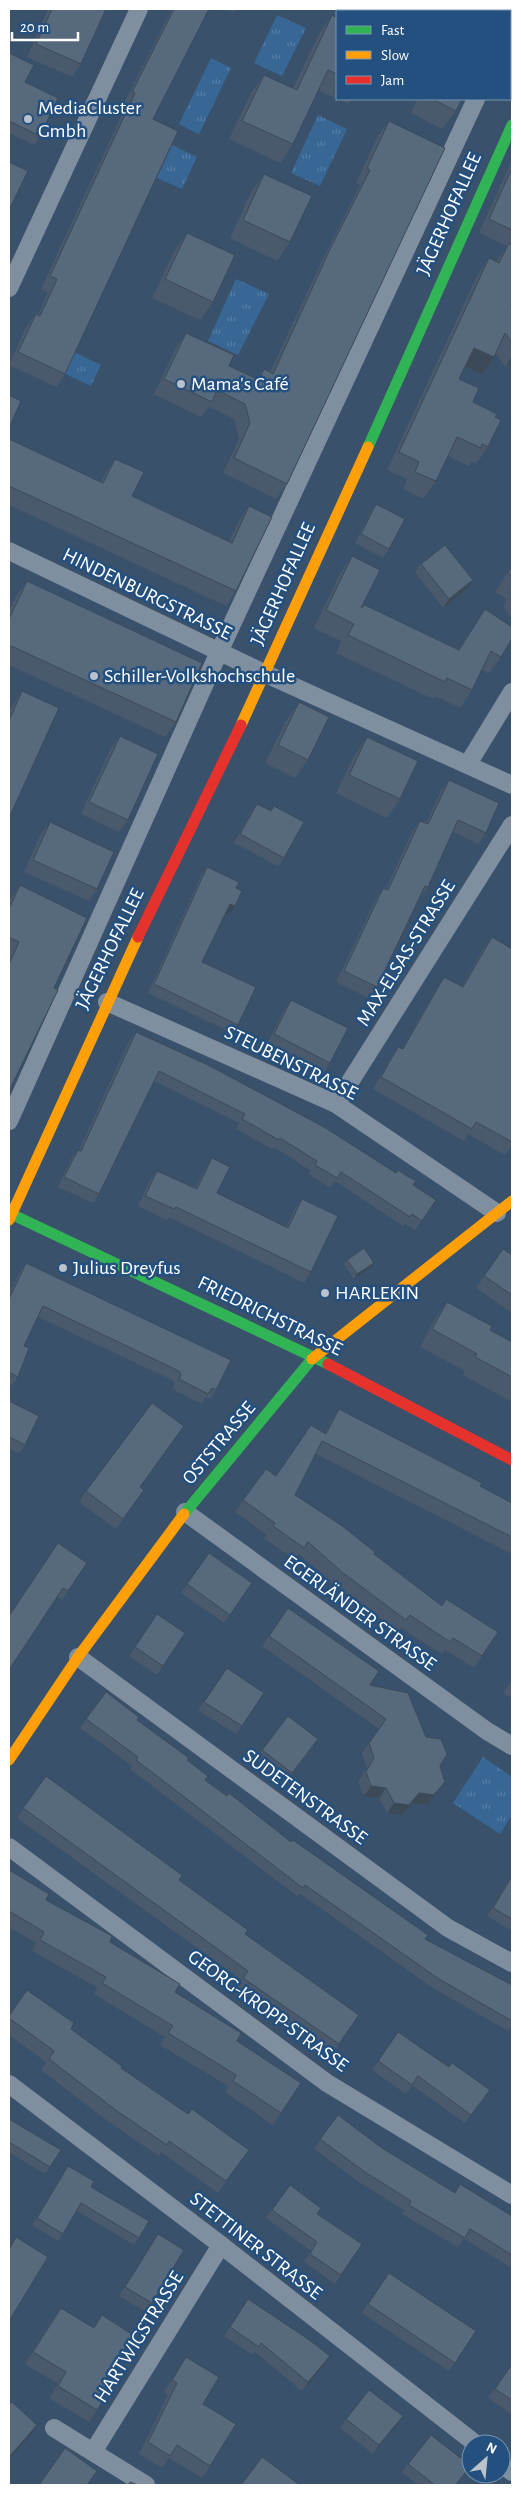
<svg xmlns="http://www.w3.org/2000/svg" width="521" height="2494" viewBox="0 0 521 2494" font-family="'Alegreya Sans',sans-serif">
	<defs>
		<pattern id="grass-tufts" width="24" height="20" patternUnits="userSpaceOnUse" patternTransform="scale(1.25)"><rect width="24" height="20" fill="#386796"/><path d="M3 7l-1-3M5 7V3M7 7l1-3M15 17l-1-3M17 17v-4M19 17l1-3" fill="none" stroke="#567ea6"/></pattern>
	</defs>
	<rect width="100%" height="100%" fill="#39516a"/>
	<g fill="url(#grass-tufts)">
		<polygon points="277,15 306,28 282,76 254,63"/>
		<polygon points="211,58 231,68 199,134 204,137 179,124"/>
		<polygon points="318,115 347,129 320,186 291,173"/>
		<polygon points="172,145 197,157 182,189 157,178"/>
		<polygon points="236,279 269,294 238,355 208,341"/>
		<polygon points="72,351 101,365 91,386 61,372"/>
		<polygon points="483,1757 512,1777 512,1815 500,1834 453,1803"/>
	</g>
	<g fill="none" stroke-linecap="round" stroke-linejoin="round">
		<g stroke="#7f8fa0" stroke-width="18">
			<polyline points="510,28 512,22"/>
			<polyline points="9,288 139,9"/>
			<polyline points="9,551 266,674 512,785"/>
			<polyline points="468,764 512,692"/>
			<polyline points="107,1002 336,1104 497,1213"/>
			<polyline points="336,1104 512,825"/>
			<polyline points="9,1121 219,652 476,99"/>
			<polyline points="185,1512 487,1731 512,1746"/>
			<polyline points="78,1657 448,1928 512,1963"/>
			<polyline points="9,1847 327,2083 512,2195"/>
			<polyline points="9,2084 221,2245 476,2444"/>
			<polyline points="54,2428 146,2485"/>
			<polyline points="93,2452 221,2245"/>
			<polyline points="501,2464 512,2472"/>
		</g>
		<g stroke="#30b455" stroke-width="11">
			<polyline points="368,447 512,125"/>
			<polyline points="9,1213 328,1364"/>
			<polyline points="184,1514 312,1359"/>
		</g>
		<g stroke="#ff9f0a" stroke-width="11">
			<polyline points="241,725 368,447"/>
			<polyline points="9,1220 138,937"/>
			<polyline points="312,1359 512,1201"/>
			<polyline points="9,1760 78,1657 184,1514"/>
		</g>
		<g stroke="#e5322d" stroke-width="11">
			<polyline points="138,937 241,725"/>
			<polyline points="328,1364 512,1460"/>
		</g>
	</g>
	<g fill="#4a5a6c">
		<polygon points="48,9 106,9 81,64 72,77 27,57"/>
		<polygon points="172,9 209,9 153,119 65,374 56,387 9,365 26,327 36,314 38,315 48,292 41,289 126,106 123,105"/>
		<polygon points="226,9 235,9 233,12"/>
		<polygon points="466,9 511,9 510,11 465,11"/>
		<polygon points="332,15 337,18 337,99 351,99 348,104 318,90 293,144 280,163 229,139 251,93 264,75 293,88 319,34"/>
		<polygon points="9,53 25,82 40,136 34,145 9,133"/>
		<polygon points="418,99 462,99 456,111 442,129 411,113"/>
		<polygon points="389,121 287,484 276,499 223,473 239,439 234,419 209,407 201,417 154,394 176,348 186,333 229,366 257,379 264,369 270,372 321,263 360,185 356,183 378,136"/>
		<polygon points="512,160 512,244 511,305 512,307 512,362 505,367 496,354 482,374 465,367 459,379 473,402 495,417 488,447 476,464 471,462 468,466 448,456 436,481 423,499 403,489 407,479 387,470 477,276 489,258 496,262 507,246 479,233"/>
		<polygon points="264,174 290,242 277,261 230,238 251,192"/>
		<polygon points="187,233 213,302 200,320 152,298 174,252"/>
		<polygon points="9,439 101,482 105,474 115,459 132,496 229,541 239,521 249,506 236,591 226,606 9,505"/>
		<polygon points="376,504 389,549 383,558 355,543 370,513"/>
		<polygon points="352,556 361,608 458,650 485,609 501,657 488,674 482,670 472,690 460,708 435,696 433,699 336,653 341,641 314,628 340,574"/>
		<polygon points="421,564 467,589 443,608 415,572"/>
		<polygon points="512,565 512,619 503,606 507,599 495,592"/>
		<polygon points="27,581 176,722 165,737 9,665 9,612 16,596"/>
		<polygon points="22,691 9,818 9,714 14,703"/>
		<polygon points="299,702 308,760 295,778 265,763 286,721"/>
		<polygon points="120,736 128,820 119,832 81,814 111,748"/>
		<polygon points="367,737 400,799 387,818 336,793 354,756"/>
		<polygon points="449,780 486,833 478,844 453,832 428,887 420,898 377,987 369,998 336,982 376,899 383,888 386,889 412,832 420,821 426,823 441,791"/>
		<polygon points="257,804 270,811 274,806 284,858 278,866 234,843 251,812"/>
		<polygon points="50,822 97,889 89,901 24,872 41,834"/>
		<polygon points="207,867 236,888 229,915 225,914 202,962 238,1025 232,1033 148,993 201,876"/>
		<polygon points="20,885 54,988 9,1091 9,902"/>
		<polygon points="492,937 512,949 512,1145 505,1155 468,1134 464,1141 373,1089 390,1059 398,1047 402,1049 436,989 444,977 462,987 483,949"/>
		<polygon points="291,1000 330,1063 322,1075 266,1046 283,1012"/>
		<polygon points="136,1032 413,1185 436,1200 415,1230 405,1224 403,1226 335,1181 330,1188 309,1174 311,1171 274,1147 272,1149 236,1129 239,1123 154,1081 99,1194 93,1203 58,1187 71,1159 78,1150 79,1150 129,1041"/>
		<polygon points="212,1158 217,1193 286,1227 295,1209 302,1199 311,1272 304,1283 169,1217 167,1220 138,1206 149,1182 157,1171 195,1188 205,1169"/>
		<polygon points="503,1249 512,1255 512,1254 512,1313 476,1288"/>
		<polygon points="347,1260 371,1267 354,1279 344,1264"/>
		<polygon points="26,1263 216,1390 210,1399 206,1397 202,1404 172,1389 175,1383 172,1380 38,1317 24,1346 18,1377 11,1386 9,1385 9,1294 19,1273"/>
		<polygon points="447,1302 490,1330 512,1342 512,1402 463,1375 465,1371 420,1347 435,1319"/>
		<polygon points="9,1401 25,1445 19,1453 9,1449"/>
		<polygon points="339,1409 480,1486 512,1503 512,1554 316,1454 295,1495 374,1554 482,1656 474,1668 445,1650 442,1654 401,1628 398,1632 334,1584 299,1554 295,1560 264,1538 267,1535 235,1512 266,1469 276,1476 325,1433 331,1421"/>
		<polygon points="140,1487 144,1490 116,1529 79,1502 86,1491"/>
		<polygon points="209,1553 252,1583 224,1623 181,1593"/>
		<polygon points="87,1563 62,1600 58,1597 9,1616"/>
		<polygon points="288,1608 426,1737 440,1766 445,1782 438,1792 427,1805 412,1803 402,1815 387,1813 379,1798 364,1796 358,1782 367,1768 362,1753 379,1729 262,1646"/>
		<polygon points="157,1614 185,1633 157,1675 129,1656"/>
		<polygon points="227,1668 264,1693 236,1734 198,1710"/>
		<polygon points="512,1679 512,1698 503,1693"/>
		<polygon points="106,1692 137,1720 187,1760 205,1780 425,1939 512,1985 512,2026 508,2031 433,1988 299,1893 297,1896 130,1769 132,1766 80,1728"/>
		<polygon points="312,1748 286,1782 256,1759 262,1750"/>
		<polygon points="46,1776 179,1880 245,1934 359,2015 333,2054 237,1987 242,1980 17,1818"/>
		<polygon points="9,1870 46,1900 110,1942 237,2041 301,2083 273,2125 225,2092 228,2086 160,2045 165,2037 94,1994 98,1988 32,1951 36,1943 9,1927"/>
		<polygon points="512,1875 512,1931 487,1916"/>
		<polygon points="9,2016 71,2029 121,2068 188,2114 249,2150 218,2193 161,2152 159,2156 109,2122 41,2070 46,2062 9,2035"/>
		<polygon points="398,2032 449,2067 490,2090 465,2123 412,2085 406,2094 372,2070"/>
		<polygon points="338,2115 382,2148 455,2192 460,2184 512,2216 512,2268 464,2239 458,2247 402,2214 405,2211 359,2182 314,2149"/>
		<polygon points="9,2119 50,2167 45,2174 9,2152"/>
		<polygon points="68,2166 91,2187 139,2238 134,2245 77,2211 58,2241 32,2225"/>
		<polygon points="290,2185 318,2214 362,2244 335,2284 304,2262 311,2251 266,2218"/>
		<polygon points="158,2234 152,2303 146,2312 119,2296"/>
		<polygon points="389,2273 476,2331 449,2371 362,2313"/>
		<polygon points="248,2299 324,2365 302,2391 255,2352 253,2355 224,2336"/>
		<polygon points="61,2308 93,2328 102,2315 105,2380 97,2410 89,2422 49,2398 58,2384 25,2364 52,2320"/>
		<polygon points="186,2357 203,2404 210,2466 202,2478 169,2458 162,2468 139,2454 168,2395 164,2392"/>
		<polygon points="512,2364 512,2415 488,2398"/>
		<polygon points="403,2416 373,2454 340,2428 346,2419"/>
		<polygon points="408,2464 471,2466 456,2485 418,2485 402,2472"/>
	</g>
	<g fill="#3c4a58">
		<polygon points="474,348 494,357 482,374 461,365"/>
		<polygon points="512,356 512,362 505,367"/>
		<polygon points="473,580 467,589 443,608 449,599"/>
		<polygon points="230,904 235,906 229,915 224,913"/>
		<polygon points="374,1263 371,1267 354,1279 357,1274"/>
		<polygon points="445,1782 438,1792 427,1805 412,1803 402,1815 387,1813 394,1803"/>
		<polygon points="371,1786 386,1788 379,1798 364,1796"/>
		<polygon points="330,2356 324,2365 302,2391 308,2382"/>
		<polygon points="403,2416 397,2424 373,2454 379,2445"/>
		<polygon points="37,2425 29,2437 9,2459 9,2457"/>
	</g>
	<g fill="#56697d" stroke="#3c4a58">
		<polygon points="52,9 106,9 81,64 36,44"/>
		<polygon points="174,9 209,9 153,119 178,131 65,374 18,352 36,314 40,316 57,279 50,276 135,93 132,92"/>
		<polygon points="470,9 511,9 510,12 510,11 469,11"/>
		<polygon points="332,15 337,18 337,74 328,70 293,144 242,121 264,75 297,90"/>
		<polygon points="9,53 34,65 25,82 58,98 40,136 9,121"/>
		<polygon points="432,99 462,99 456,111"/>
		<polygon points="389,121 445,148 287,484 234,458 250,423 245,404 217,390 212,402 164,379 186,333 234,355 229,366 259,380 264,369 273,374 331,247 370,170 367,168"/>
		<polygon points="9,162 28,171 9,210"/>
		<polygon points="512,168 512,230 489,219"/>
		<polygon points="264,174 312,196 290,242 243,220"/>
		<polygon points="187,233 235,255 213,302 165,279"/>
		<polygon points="509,243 512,245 512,302 511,305 512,307 512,343 505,333 494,357 474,348 459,379 479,388 473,402 497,414 495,417 501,420 488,447 482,444 481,448 457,437 436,481 415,472 419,462 399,452 489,258 499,263"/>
		<polygon points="9,395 21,401 9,428"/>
		<polygon points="9,439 103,483 115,459 144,472 132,496 232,543 249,506 272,517 236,591 9,486"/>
		<polygon points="376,504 405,519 389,549 361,534"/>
		<polygon points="445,545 473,580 449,599 421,564"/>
		<polygon points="352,556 380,570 361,608 365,605 459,650 485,609 512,627 512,639 501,657 491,651 472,690 447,678 445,682 348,635 354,624 326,610"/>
		<polygon points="512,567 512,576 508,573"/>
		<polygon points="27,581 202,663 176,722 9,645 9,619"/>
		<polygon points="22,691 59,708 9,818 9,721"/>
		<polygon points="299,702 329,717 308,760 278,745"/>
		<polygon points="120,736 158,754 128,820 89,802"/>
		<polygon points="367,737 418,761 400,799 349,775"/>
		<polygon points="449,780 499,803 486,833 458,820 428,887 425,886 377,987 344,971 383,888 388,890 420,821 428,824"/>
		<polygon points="257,804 271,811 274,806 304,822 284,858 240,834"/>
		<polygon points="50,822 114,852 97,889 33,860"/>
		<polygon points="207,867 239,882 236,888 242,891 235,906 230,904 202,962 256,987 238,1025 154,984"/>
		<polygon points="20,885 87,918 54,988 58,990 9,1091 9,964 19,942 9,937 9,909"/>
		<polygon points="492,937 512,949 512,1142 476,1122 472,1129 381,1077 398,1047 403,1049 444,977 463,987"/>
		<polygon points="291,1000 348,1028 330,1063 274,1034"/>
		<polygon points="136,1032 208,1065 324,1127 396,1173 398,1170 407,1176 416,1181 413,1185 436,1200 422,1221 412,1214 410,1217 341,1172 337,1178 315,1165 317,1161 280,1138 279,1140 242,1119 245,1114 159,1071 99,1194 64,1177 78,1150 81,1151"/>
		<polygon points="212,1158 230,1167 217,1193 288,1228 302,1199 338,1216 311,1272 176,1207 174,1209 145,1196 157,1171 197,1189"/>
		<polygon points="364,1248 374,1263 357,1274 347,1260"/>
		<polygon points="503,1249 512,1255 512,1254 512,1295 484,1276"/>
		<polygon points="26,1263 231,1360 216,1390 212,1388 208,1394 179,1379 181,1374 179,1371 43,1306 24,1346 29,1348 18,1377 9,1372 9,1299"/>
		<polygon points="447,1302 492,1326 490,1330 512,1342 512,1377 475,1357 477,1354 432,1329"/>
		<polygon points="9,1401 39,1416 25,1445 9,1437"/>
		<polygon points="152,1403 184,1426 140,1487 144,1490 123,1519 86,1491"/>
		<polygon points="339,1409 482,1483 480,1486 512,1503 512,1537 322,1441 295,1495 341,1525 375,1552 374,1554 442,1606 446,1599 498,1632 482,1656 453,1638 450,1642 410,1615 406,1620 342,1572 308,1542 304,1548 273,1526 275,1523 243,1500 266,1469 276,1476 311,1425 326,1434"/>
		<polygon points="58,1543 87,1563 68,1591 63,1588 9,1670 9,1616"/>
		<polygon points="209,1553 252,1583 230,1615 187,1584"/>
		<polygon points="288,1608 379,1671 370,1685 408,1693 426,1737 441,1739 447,1754 440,1766 445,1782 434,1795 419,1793 409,1805 394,1803 386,1788 371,1786 366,1772 374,1758 369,1743 386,1719 269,1636"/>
		<polygon points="157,1614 185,1633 163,1666 135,1647"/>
		<polygon points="227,1668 264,1693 242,1726 204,1702"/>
		<polygon points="512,1680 512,1686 509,1684"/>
		<polygon points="106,1692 139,1717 137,1720 189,1758 187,1760 208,1776 205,1780 227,1796 229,1793 291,1842 293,1840 428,1935 425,1939 512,1985 512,2021 439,1979 305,1885 303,1888 136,1760 138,1757 86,1719"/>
		<polygon points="288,1716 318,1739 292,1773 262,1750"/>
		<polygon points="46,1776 182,1875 179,1880 248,1930 245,1934 359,2015 339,2044 243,1978 248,1971 23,1808"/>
		<polygon points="9,1870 49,1894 46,1900 112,1936 110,1942 180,1984 175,1992 241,2033 237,2041 301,2083 281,2113 233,2081 236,2075 168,2033 173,2026 102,1983 106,1977 40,1940 44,1932 9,1911"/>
		<polygon points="512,1876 512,1919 493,1908"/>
		<polygon points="27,1990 74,2023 71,2029 123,2067 121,2068 188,2114 192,2109 249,2150 226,2181 169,2141 167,2145 117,2111 49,2059 54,2051 9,2018 9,2016"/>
		<polygon points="398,2032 449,2067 452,2063 490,2090 471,2115 418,2076 412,2085 378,2061"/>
		<polygon points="338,2115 382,2148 455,2193 460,2184 512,2216 512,2255 470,2229 465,2238 409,2205 411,2201 365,2172 320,2139"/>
		<polygon points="9,2119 61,2150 50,2167 9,2142"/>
		<polygon points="68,2166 94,2181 91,2187 149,2221 139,2238 81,2203 63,2234 37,2218"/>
		<polygon points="290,2185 321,2208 317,2214 362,2244 341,2275 310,2254 317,2242 272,2210"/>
		<polygon points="158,2234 184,2250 152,2303 125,2287"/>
		<polygon points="16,2237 48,2257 9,2321 9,2250"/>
		<polygon points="389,2273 476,2331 455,2363 368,2304"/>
		<polygon points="248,2299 308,2339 330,2356 308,2382 261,2343 259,2347 230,2327"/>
		<polygon points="61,2308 94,2328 102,2315 133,2335 105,2380 113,2385 97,2410 58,2386 66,2372 33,2352"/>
		<polygon points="186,2357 219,2377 203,2404 236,2424 210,2466 177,2445 170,2456 148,2442 177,2383 172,2380"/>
		<polygon points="512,2364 512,2400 495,2389"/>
		<polygon points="369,2390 403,2416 379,2445 346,2419"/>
		<polygon points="12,2402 37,2425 9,2457 9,2405"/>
		<polygon points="431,2435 471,2466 455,2485 435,2485 408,2464"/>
		<polygon points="65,2448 97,2471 87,2485 39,2485"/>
		<polygon points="262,2457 300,2485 241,2485"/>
		<polygon points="130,2482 138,2485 128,2485"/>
	</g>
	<g fill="#bac2cb" stroke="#24507f" stroke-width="2">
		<circle cx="28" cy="119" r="5"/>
		<circle cx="181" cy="384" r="5"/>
		<circle cx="94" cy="676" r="5"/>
		<circle cx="63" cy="1268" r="5"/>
		<circle cx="325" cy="1293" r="5"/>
	</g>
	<g text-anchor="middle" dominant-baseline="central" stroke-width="5" stroke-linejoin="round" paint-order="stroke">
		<g font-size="20" fill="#fff" stroke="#24507f" text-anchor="start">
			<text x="38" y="108">MediaCluster<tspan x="38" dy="23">Gmbh</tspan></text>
			<text x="191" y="384">Mama's Café</text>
			<text x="104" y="676">Schiller-Volkshochschule</text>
			<text x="73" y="1268">Julius Dreyfus</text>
			<text x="335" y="1293">HARLEKIN</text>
		</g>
		<g font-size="20" fill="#fff" stroke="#24507f">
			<text transform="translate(449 214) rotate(-66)">JÄGERHOFALLEE</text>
			<text transform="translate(283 584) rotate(-66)">JÄGERHOFALLEE</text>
			<text transform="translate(147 594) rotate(26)">HINDENBURGSTRASSE</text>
			<text transform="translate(110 949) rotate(-64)">JÄGERHOFALLEE</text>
			<text transform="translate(406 953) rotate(-58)">MAX-ELSAS-STRASSE</text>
			<text transform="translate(291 1063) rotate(26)">STEUBENSTRASSE</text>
			<text transform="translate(270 1316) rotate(26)">FRIEDRICHSTRASSE</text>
			<text transform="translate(219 1443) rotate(-50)">OSTSTRASSE</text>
			<text transform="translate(360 1613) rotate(36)">EGERLÄNDER STRASSE</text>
			<text transform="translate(305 1797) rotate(36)">SUDETENSTRASSE</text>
			<text transform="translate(268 2011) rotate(36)">GEORG-KROPP-STRASSE</text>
			<text transform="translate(256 2246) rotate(38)">STETTINER STRASSE</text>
			<text transform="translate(139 2337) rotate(-58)">HARTWIGSTRASSE</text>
		</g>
	</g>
	<rect width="521" height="2494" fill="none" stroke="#ffffff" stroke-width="20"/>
	<rect x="336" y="10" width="175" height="90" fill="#24507f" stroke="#7c96b2"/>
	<rect x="346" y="26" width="25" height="8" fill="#30b455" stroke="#7c96b2"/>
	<text x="381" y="35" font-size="15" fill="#ffffff">Fast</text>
	<rect x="346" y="51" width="25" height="8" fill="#ff9f0a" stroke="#7c96b2"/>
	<text x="381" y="60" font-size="15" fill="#ffffff">Slow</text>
	<rect x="346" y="76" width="25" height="8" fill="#e5322d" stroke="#7c96b2"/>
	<text x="381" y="85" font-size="15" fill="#ffffff">Jam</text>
	<g transform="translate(486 2459) rotate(27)"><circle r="24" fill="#24507f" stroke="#7c96b2"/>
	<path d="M0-4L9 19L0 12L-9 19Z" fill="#bac2cb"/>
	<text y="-8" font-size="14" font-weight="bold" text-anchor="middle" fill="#ffffff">N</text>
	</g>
	<path d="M12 32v8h66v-8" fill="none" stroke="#ffffff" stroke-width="2.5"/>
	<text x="20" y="32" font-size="15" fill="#ffffff" stroke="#24507f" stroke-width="4" paint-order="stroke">20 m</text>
</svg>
